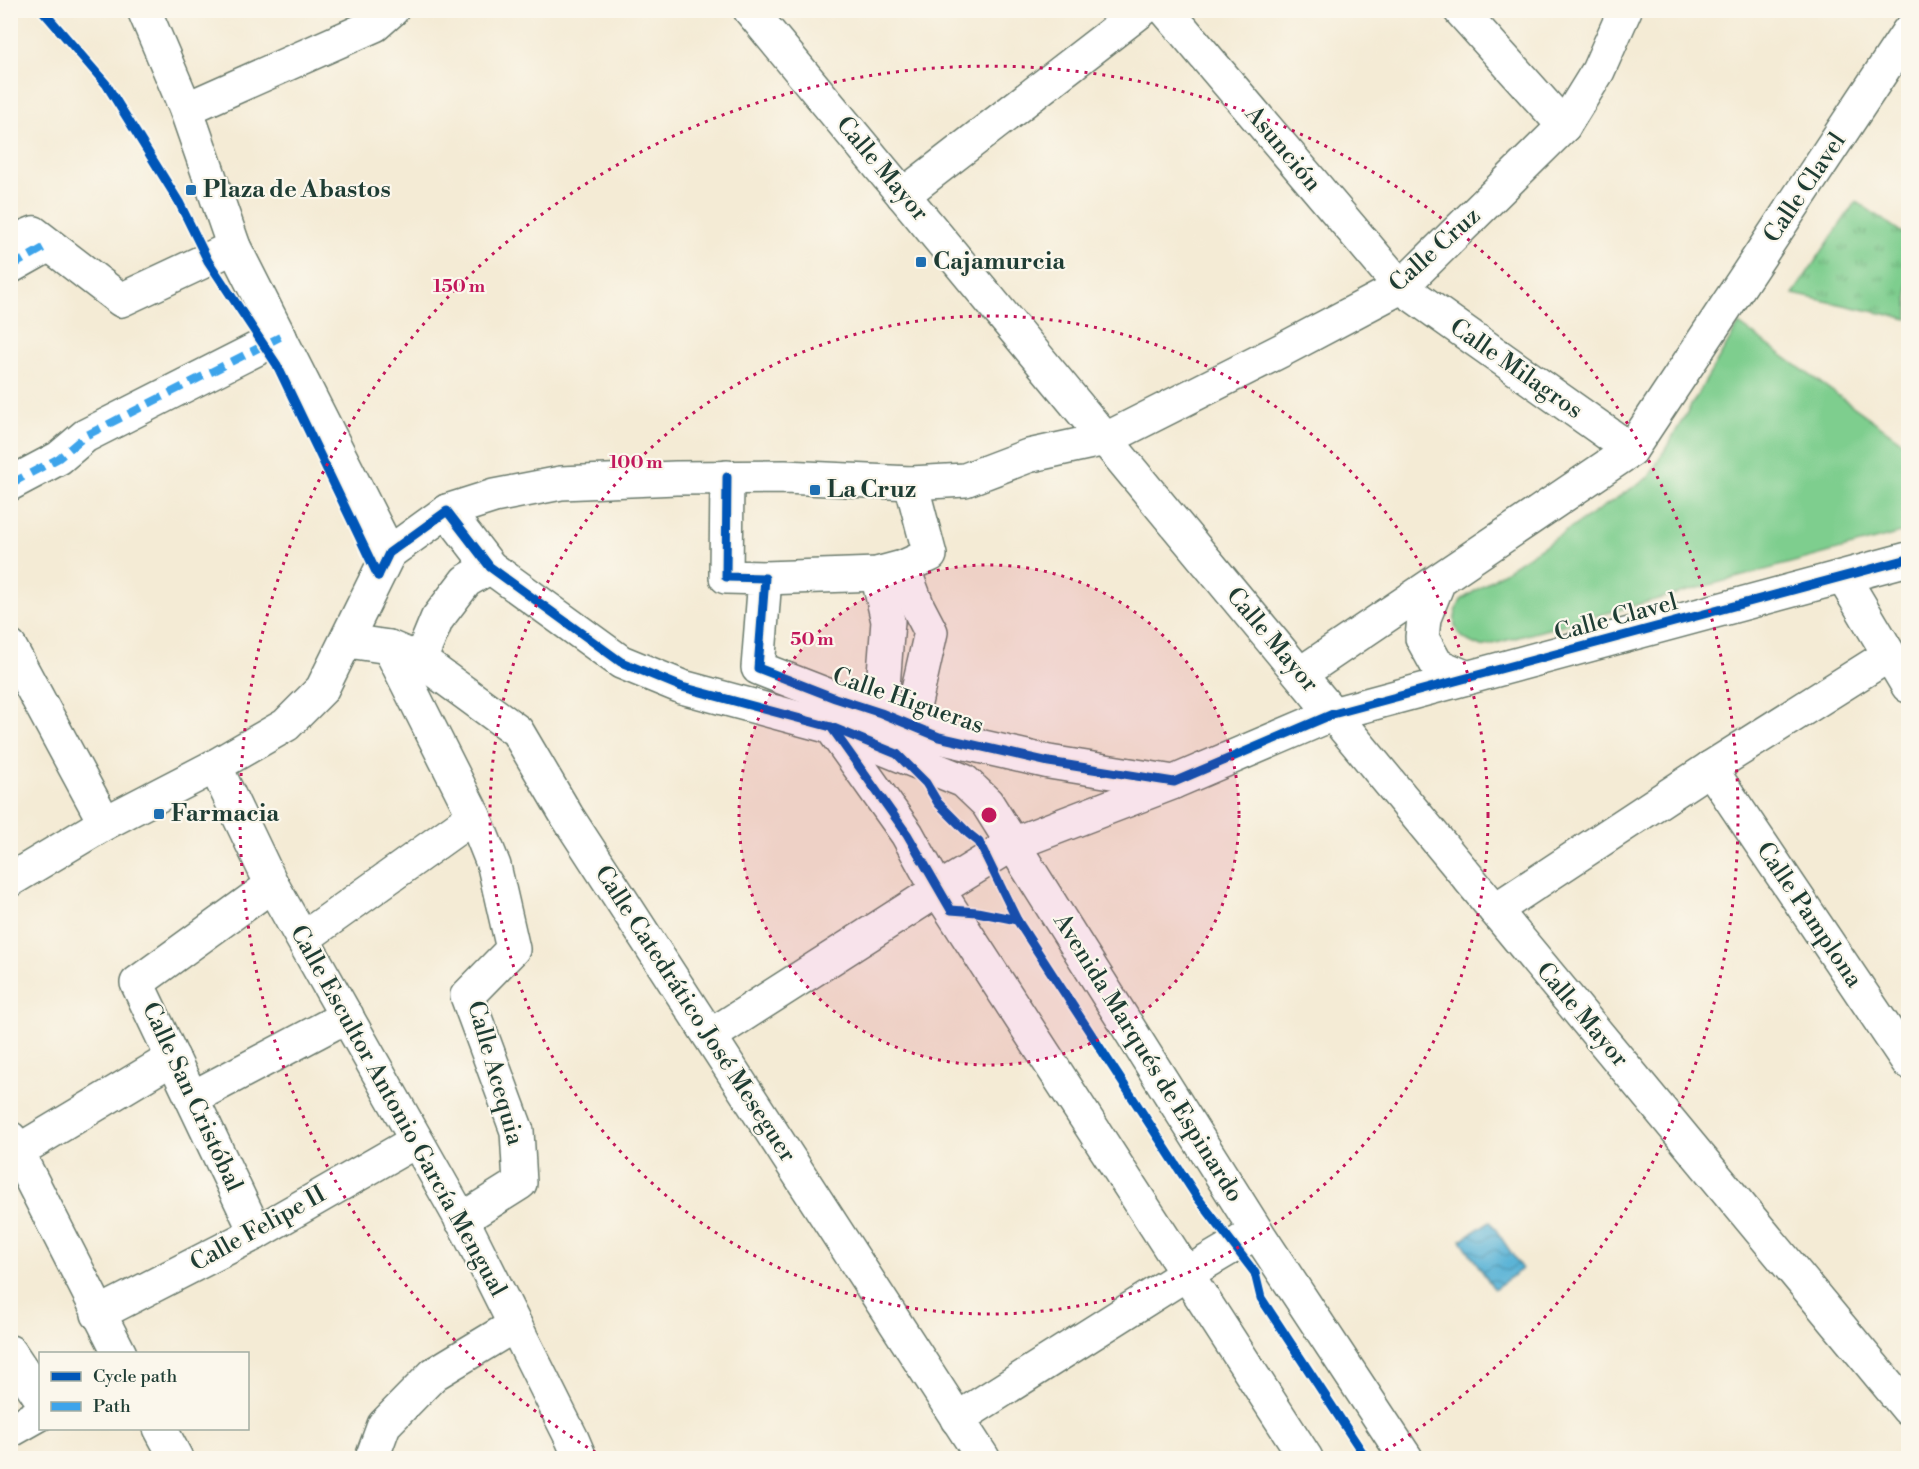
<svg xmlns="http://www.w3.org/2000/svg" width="1919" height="1469" viewBox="0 0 1919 1469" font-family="'Libre Bodoni',serif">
	<defs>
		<pattern id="grass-tufts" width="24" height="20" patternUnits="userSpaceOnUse" patternTransform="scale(1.5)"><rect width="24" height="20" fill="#7ece8e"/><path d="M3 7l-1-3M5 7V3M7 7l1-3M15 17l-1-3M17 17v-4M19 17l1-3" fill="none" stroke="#67a875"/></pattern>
		<pattern id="water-waves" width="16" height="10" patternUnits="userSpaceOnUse" patternTransform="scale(1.5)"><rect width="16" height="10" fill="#58b2d6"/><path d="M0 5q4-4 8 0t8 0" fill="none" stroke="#4892ae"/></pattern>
	</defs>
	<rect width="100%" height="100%" fill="#fbf7ec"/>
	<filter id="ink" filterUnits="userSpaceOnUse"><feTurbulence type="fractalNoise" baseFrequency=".0167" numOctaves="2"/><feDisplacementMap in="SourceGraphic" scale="12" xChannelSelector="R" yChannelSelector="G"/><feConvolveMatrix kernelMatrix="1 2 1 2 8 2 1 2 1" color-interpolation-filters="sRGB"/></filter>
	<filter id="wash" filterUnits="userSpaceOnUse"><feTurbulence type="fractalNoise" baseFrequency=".008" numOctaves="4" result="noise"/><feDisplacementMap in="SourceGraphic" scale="24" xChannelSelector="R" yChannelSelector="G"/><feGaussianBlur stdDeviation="1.35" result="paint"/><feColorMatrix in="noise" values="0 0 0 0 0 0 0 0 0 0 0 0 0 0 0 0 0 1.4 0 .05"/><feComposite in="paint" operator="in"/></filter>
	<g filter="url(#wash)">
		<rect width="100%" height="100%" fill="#f4ebd5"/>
		<polygon fill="url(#grass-tufts)" stroke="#4e8661" stroke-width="1.5" points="1856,201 1908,237 1908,319 1793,294"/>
		<path fill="#7ece8e" stroke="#4e8661" stroke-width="1.5" d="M1739 324 1908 446V531L1482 647C1455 638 1448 626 1461 600L1649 477Z"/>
		<polygon fill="url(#water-waves)" stroke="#3c7885" stroke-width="1.5" points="1490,1221 1522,1269 1494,1289 1461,1240"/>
	</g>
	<g filter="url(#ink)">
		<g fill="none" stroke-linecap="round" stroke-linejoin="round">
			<defs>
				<g id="minor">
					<polyline points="144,10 186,109 234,247 389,553"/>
					<polyline points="1166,10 1401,287 1631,450"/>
					<polyline points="1460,10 1564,126"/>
					<polyline points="186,109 375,25 392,10"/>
					<polyline points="903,195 1142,10"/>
					<polyline points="10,237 14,241 34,233 121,300 234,247"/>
					<polyline points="10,267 49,245"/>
					<polyline points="1106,439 1282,350 1401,287 1564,126 1598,71 1625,10"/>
					<polyline points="727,477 726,577 765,578 758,668 835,698 881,713 939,737 1049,762 1174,782 1333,714 1908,559"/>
					<polyline points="10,484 59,458 85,436 280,337"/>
					<polyline points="447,511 490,567 621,662 682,687 831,727 964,781 987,803 1257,1232 1406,1458"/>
					<polyline points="903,567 918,607 931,632 910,725"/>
					<polyline points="877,574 888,621 881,713"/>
					<polyline points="1843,577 1908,686"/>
					<polyline points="765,578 877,574 903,567 930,555 911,483"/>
					<polyline points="1439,581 1424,618 1422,638 1437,665 1468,678"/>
					<polyline points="348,641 389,647 420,660 517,731 567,816 983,1458"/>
					<polyline points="10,647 105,823"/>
					<polyline points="389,647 474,816 494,866 513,949 467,996 517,1131 520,1183 461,1220"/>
					<polyline points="420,660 437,619 466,581 490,567"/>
					<polyline points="1300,674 1631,450 1908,32"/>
					<polyline points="831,727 907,834 938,890 1306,1458"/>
					<polyline points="215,766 272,885 469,1233 572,1439 580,1458"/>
					<polyline points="1710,768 1908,1062"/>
					<polyline points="1495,910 1710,768 1889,655"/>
					<polyline points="304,938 474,816"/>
					<polyline points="710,1036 938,890 1013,844 1172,783"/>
					<polyline points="192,1098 347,1016"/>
					<polyline points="10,1138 120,1354"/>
					<polyline points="10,1156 173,1058"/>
					<polyline points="256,1233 137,983 272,885"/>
					<polyline points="98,1314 256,1233 416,1141"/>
					<polyline points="10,1352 40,1397"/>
					<polyline points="957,1419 1186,1274 1257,1232"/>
					<polyline points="160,1428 176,1458"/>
					<polyline points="10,1431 40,1414"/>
					<polyline points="372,1458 384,1425 434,1374 515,1325"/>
				</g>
				<g id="major">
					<polyline points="750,10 1908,1409"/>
					<polyline points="10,880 105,823 215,766 286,725 322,689 389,553 447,511 494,496 561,483 676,478 785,477 911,483 965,480 1028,456 1106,439"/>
				</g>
			</defs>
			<use href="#minor" stroke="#6a7a6c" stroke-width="36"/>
			<use href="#major" stroke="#6a7a6c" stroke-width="36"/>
			<use href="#minor" stroke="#fff" stroke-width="33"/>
			<use href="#major" stroke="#fff" stroke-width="33"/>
			<g stroke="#3da4eb" stroke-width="8" stroke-dasharray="15 8" stroke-linecap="butt">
				<polyline points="10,267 49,245"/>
				<polyline points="10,484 59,458 85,436 280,337"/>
			</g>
			<defs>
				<g id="cycleway">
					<polyline points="42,10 106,84 179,202 208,261 277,365 378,576"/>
					<polyline points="727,477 726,577 765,578 758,668 835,698 881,713 939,737 1049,762 1174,782 1333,714 1908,559"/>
					<polyline points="378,576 389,553 447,511 490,567 621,662 682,687 831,727 897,754 926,783 938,803 969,834 979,842 1017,920 1197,1197 1255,1273 1261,1298 1366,1458"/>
					<polyline points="831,727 907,834 951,910 977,912 1017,920"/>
				</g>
			</defs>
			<use href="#cycleway" stroke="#fbf7ec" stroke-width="13"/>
			<use href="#cycleway" stroke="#0057b8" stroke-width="9"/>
		</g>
	</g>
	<circle cx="989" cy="815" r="250" fill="#c2185b" fill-opacity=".12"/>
	<g fill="none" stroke="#c2185b" stroke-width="3" stroke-dasharray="3 6">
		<circle cx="989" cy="815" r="250"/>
		<circle cx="989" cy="815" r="499"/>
		<path d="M603 1457A749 749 0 1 1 1375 1457"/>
	</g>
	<g fill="#1f6fb2" stroke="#fbf7ec" stroke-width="2">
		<rect x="185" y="184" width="12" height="12" rx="3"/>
		<rect x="915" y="256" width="12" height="12" rx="3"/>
		<rect x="809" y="484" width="12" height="12" rx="3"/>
		<rect x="153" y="808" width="12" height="12" rx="3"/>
	</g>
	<g text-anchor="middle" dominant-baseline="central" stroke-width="4.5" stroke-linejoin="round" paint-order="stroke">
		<g font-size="24" fill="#1f3d34" stroke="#fbf7ec">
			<text transform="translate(1283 149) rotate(50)">Asunción</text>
			<text transform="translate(882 169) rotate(50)">Calle Mayor</text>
			<text transform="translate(1805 188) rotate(-56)">Calle Clavel</text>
			<text transform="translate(1435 250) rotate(-42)">Calle Cruz</text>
			<text transform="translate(1516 369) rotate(35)">Calle Milagros</text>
			<text transform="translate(1616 618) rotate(-15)">Calle Clavel</text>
			<text transform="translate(1272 640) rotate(50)">Calle Mayor</text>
			<text transform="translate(908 701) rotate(19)">Calle Higueras</text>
			<text transform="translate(1809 915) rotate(56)">Calle Pamplona</text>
			<text transform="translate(695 1014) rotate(57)">Calle Catedrático José Meseguer</text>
			<text transform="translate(1582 1015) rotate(50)">Calle Mayor</text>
			<text transform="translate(1148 1058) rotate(58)">Avenida Marqués de Espinardo</text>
			<text transform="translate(495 1073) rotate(74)">Calle Acequia</text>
			<text transform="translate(192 1097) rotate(65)">Calle San Cristóbal</text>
			<text transform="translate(398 1111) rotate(61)">Calle Escultor Antonio García Mengual</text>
			<text transform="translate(258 1229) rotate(-29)">Calle Felipe II</text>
		</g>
		<g font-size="24" font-weight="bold" fill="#1f3d34" stroke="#fbf7ec" text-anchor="start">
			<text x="203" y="190">Plaza de Abastos</text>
			<text x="933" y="262">Cajamurcia</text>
			<text x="827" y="490">La Cruz</text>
			<text x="171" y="814">Farmacia</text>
		</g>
	</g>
	<circle cx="989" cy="815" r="9" fill="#c2185b" stroke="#fbf7ec" stroke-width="3"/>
	<g font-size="18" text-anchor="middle" font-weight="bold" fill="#c2185b" stroke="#fbf7ec" stroke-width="4.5" stroke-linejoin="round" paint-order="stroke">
		<text x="459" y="292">150 m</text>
		<text x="636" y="468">100 m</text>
		<text x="812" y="645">50 m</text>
	</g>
	<rect width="1919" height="1469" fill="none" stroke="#fbf7ec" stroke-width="36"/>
	<rect x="39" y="1352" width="210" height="78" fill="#fbf7ec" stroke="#a3ada2" stroke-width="1.5"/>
	<rect x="51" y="1372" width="30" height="9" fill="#0057b8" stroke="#a3ada2" stroke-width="1.5"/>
	<text x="93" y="1382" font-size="18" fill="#1f3d34">Cycle path</text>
	<rect x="51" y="1402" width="30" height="9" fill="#3da4eb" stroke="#a3ada2" stroke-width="1.5"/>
	<text x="93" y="1412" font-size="18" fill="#1f3d34">Path</text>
</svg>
